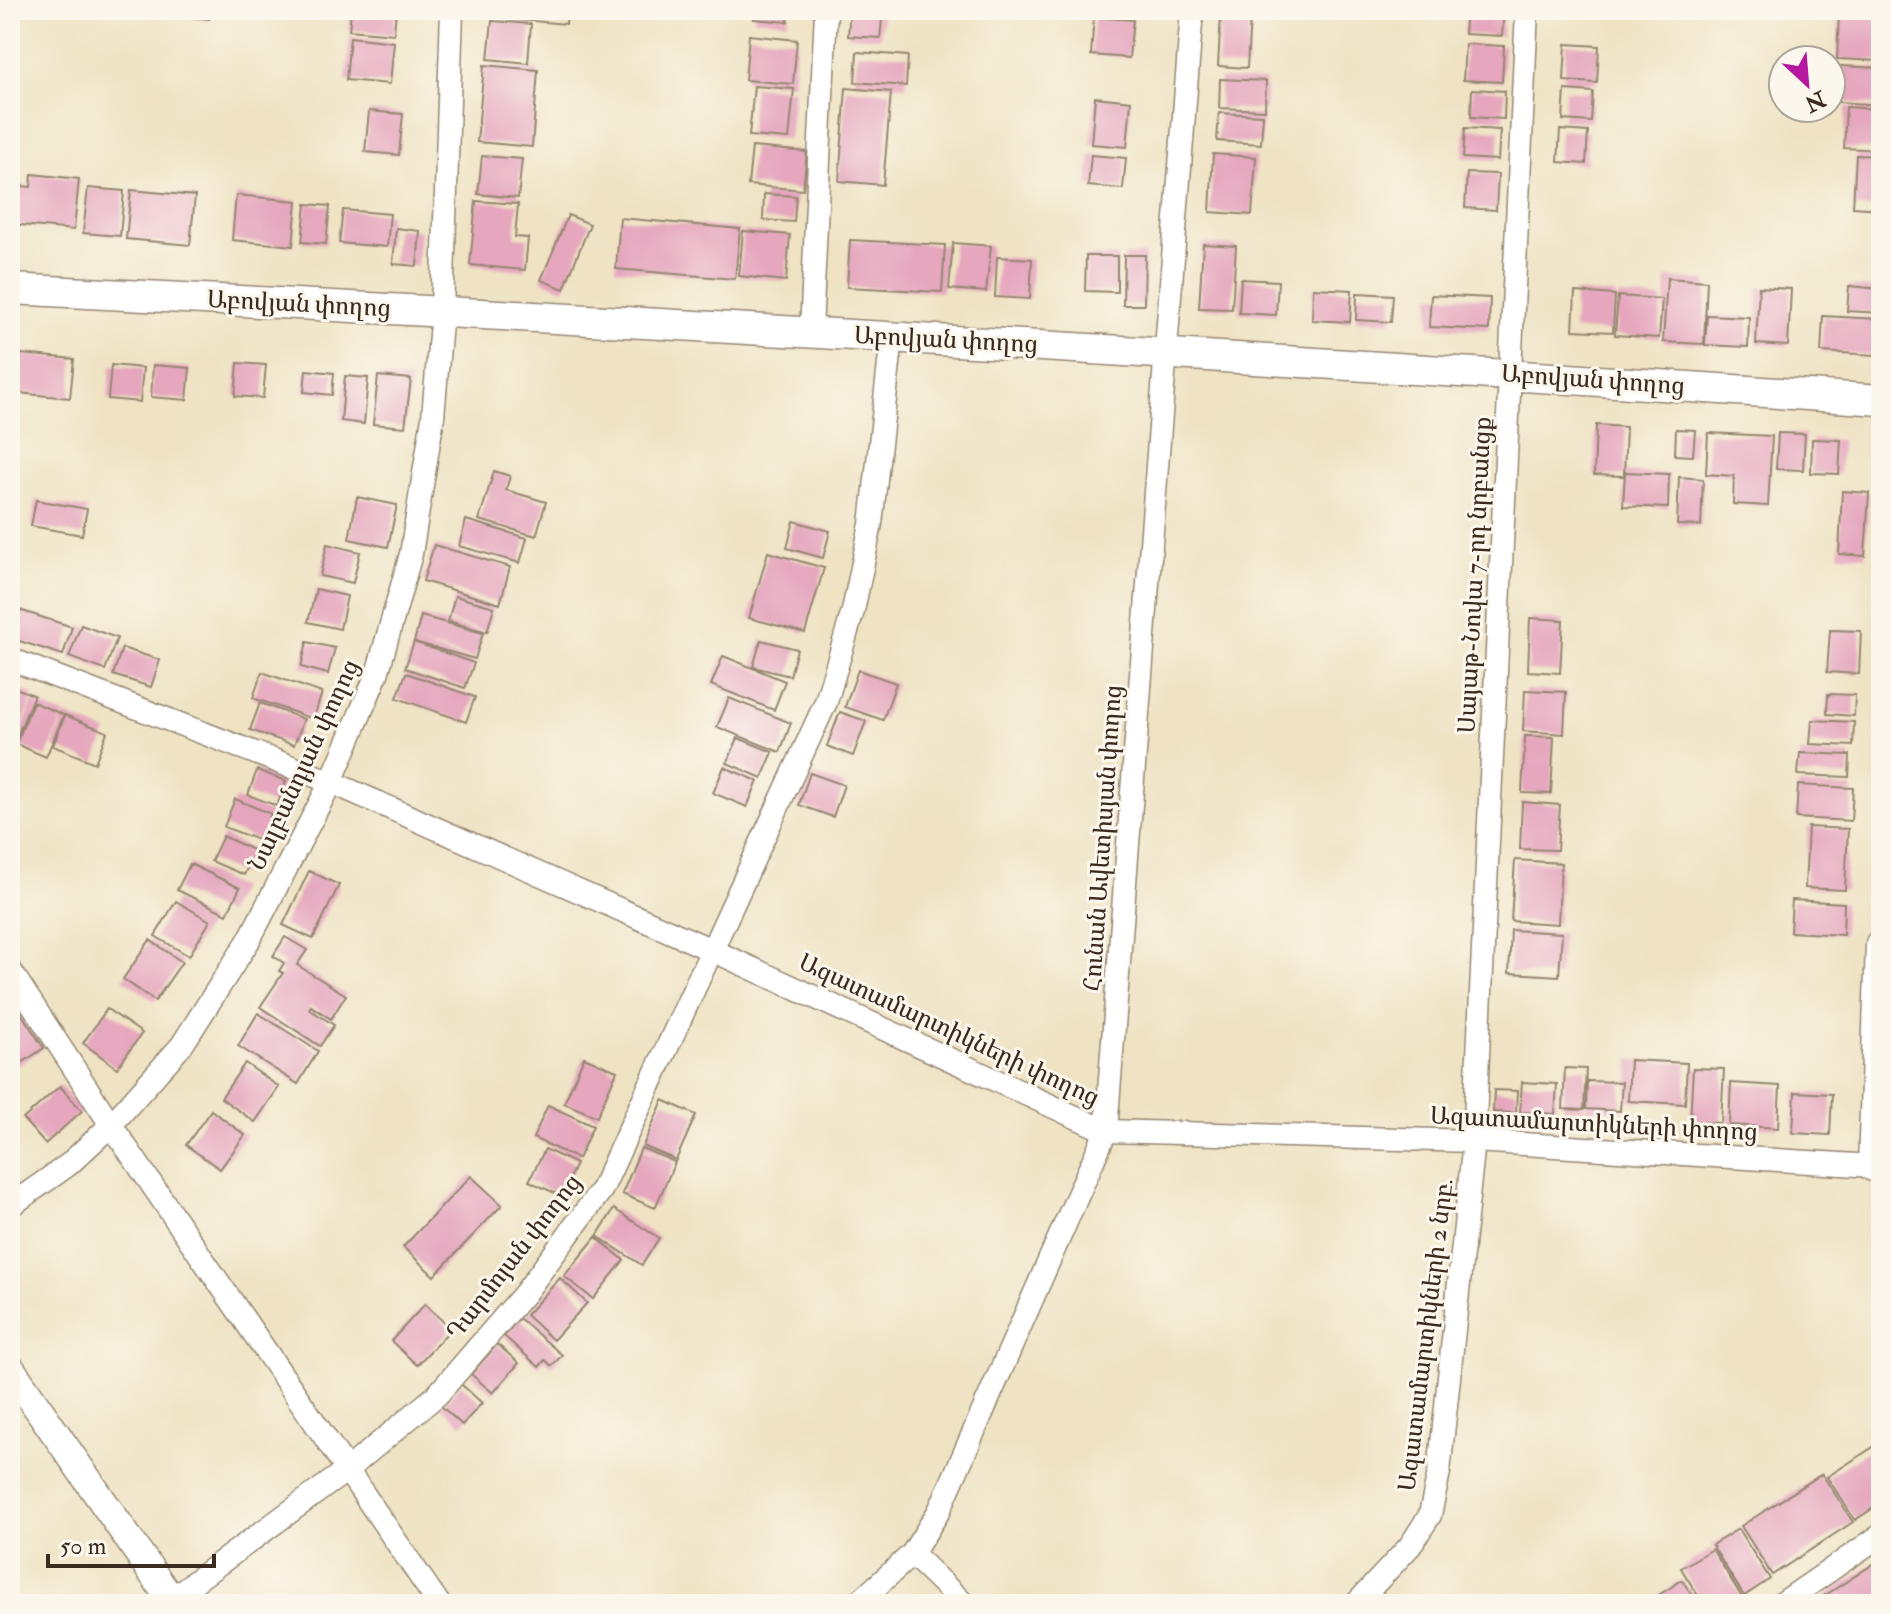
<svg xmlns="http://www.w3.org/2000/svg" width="1891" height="1614" viewBox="0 0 1891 1614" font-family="'IM FELL Double Pica','Noto Serif Armenian',serif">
	<rect width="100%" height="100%" fill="#fbf7ec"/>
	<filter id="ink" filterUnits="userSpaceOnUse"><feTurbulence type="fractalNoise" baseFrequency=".0125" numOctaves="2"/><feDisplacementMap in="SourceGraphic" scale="16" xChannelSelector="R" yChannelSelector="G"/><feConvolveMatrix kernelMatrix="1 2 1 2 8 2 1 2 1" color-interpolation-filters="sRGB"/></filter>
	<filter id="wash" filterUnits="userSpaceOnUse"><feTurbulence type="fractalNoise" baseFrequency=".006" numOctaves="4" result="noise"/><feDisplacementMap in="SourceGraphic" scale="32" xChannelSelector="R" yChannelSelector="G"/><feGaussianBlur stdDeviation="1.8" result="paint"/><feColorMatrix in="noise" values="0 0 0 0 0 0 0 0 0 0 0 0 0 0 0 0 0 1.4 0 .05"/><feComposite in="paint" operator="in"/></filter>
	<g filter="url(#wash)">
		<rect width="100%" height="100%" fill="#efe3c4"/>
		<g id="blocks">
			<g fill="#e5a6be">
				<polygon points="181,10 210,10 209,19 180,16"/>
				<polygon points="351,10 396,10 394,34 349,30"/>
				<polygon points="489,10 567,10 566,24 489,17"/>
				<polygon points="755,10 789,10 788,22 754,19"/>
				<polygon points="850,10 883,10 880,38 848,36"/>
				<polygon points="1103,10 1138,10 1138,16 1103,13"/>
				<polygon points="1466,10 1504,10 1502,36 1464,34"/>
				<polygon points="1221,14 1250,16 1247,68 1218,66"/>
				<polygon points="1839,15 1881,17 1881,61 1837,59"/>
				<polygon points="1094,17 1133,20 1129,58 1091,55"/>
				<polygon points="492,21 531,24 528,63 488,59"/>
				<polygon points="749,35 797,40 793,84 745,80"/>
				<polygon points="350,37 394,42 390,84 346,80"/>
				<polygon points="1465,44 1504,46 1502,82 1463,80"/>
				<polygon points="1566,44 1599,46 1597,83 1564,81"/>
				<polygon points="857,52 908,56 906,86 855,82"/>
				<polygon points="484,65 538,70 532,147 477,142"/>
				<polygon points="1840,66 1881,68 1881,105 1838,102"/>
				<polygon points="1220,79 1266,81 1265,110 1219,108"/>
				<polygon points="754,86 794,89 789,139 749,136"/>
				<polygon points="846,88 891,92 883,185 839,181"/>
				<polygon points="1472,89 1505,91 1504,119 1471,117"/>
				<polygon points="1565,90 1593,92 1591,122 1563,120"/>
				<polygon points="1095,97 1131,101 1127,147 1091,144"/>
				<polygon points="1846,107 1881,109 1881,150 1844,148"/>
				<polygon points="369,111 403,114 399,155 365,152"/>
				<polygon points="1219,113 1263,115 1261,144 1217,141"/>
				<polygon points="1465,128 1500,130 1498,160 1463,158"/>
				<polygon points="1560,130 1588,132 1586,164 1558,162"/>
				<polygon points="752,147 807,152 803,190 748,185"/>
				<polygon points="1213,154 1256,157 1252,215 1210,212"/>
				<polygon points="1091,155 1126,158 1123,189 1088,186"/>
				<polygon points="1856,155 1881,156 1881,209 1853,207"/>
				<polygon points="482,156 522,159 518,198 478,194"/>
				<polygon points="1467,173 1498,174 1496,210 1465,208"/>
				<polygon points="32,174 79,179 74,230 10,224 10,185 31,187"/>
				<polygon points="88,188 124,191 120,236 83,233"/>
				<polygon points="131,190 195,196 190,245 126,239"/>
				<polygon points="764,194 796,196 794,222 763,220"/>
				<polygon points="236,195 297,201 293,246 232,240"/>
				<polygon points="476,201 518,204 515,237 528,238 525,270 470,265"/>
				<polygon points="306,204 330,206 326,244 302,242"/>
				<polygon points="343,210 390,214 387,247 339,243"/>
				<polygon points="568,215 590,224 564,289 541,280"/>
				<polygon points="620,218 740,229 735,279 616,269"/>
				<polygon points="396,228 420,231 417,266 393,264"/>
				<polygon points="743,231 790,235 786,281 739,276"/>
				<polygon points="850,240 945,245 942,292 847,287"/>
				<polygon points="953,243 991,246 986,292 949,289"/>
				<polygon points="1203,244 1236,246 1232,309 1199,308"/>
				<polygon points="1124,255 1145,255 1144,305 1123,305"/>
				<polygon points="1086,256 1117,256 1117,292 1085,291"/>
				<polygon points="997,257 1032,259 1030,299 995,297"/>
				<polygon points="1667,278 1707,281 1704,344 1663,342"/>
				<polygon points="1241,279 1278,281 1276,315 1239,313"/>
				<polygon points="1849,286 1881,289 1881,313 1847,311"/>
				<polygon points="1759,287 1791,289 1788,346 1756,344"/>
				<polygon points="1313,288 1352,290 1350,322 1312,320"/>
				<polygon points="1575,292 1615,295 1613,332 1573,330"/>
				<polygon points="1357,293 1393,295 1391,322 1356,320"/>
				<polygon points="1431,295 1490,298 1489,330 1429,327"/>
				<polygon points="1618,296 1662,299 1659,338 1615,335"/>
				<polygon points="1707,315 1749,317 1748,347 1705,345"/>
				<polygon points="1823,316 1878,319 1876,355 1821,352"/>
				<polygon points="21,354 74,359 70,398 17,393"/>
				<polygon points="238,363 266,365 263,398 235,396"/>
				<polygon points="111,365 143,368 140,402 108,399"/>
				<polygon points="153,365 190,368 187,400 151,397"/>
				<polygon points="306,370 334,373 332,395 304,392"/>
				<polygon points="345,376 368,378 364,424 341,421"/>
				<polygon points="378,376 411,379 405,427 373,424"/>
				<polygon points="1596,425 1626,427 1624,476 1594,475"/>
				<polygon points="1676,429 1695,430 1693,456 1675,455"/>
				<polygon points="1708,433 1772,436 1768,506 1733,504 1734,476 1706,474"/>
				<polygon points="1778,433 1805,434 1803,470 1776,469"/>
				<polygon points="1812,439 1841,440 1839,474 1811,473"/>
				<polygon points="494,471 510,476 506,490 546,502 536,536 479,520"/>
				<polygon points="1625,472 1669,474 1668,508 1623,506"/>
				<polygon points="1679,477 1703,479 1701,526 1677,525"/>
				<polygon points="1842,491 1869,493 1865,556 1839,554"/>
				<polygon points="357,497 397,505 388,547 349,539"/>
				<polygon points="36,500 87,509 82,535 31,526"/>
				<polygon points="466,520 527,538 520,563 459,546"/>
				<polygon points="794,521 830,531 823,558 787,548"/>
				<polygon points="327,544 360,552 353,583 320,576"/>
				<polygon points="434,545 510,567 500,604 423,581"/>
				<polygon points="768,552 824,568 805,633 749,618"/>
				<polygon points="316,589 347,596 340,629 308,622"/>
				<polygon points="455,596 494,607 487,632 448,621"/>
				<polygon points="10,607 72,627 63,655 10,638"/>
				<polygon points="421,616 483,633 475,659 414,642"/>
				<polygon points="1530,618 1563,620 1560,673 1528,671"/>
				<polygon points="81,625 117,638 105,670 69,657"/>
				<polygon points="1830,630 1861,631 1859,674 1827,672"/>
				<polygon points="761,640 797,649 790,676 753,667"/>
				<polygon points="307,642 335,648 328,674 301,667"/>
				<polygon points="414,642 474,663 465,688 405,668"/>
				<polygon points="122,648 160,660 151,687 113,675"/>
				<polygon points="723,656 785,681 774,710 711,685"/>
				<polygon points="858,670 896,683 883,720 845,707"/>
				<polygon points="262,672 322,693 313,719 253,698"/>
				<polygon points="406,673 475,697 466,722 397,698"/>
				<polygon points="10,686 34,695 17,737 10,735"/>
				<polygon points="1525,690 1566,692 1564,734 1523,731"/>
				<polygon points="1828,694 1855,695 1854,716 1827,714"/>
				<polygon points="729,698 791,723 780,752 717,727"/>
				<polygon points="33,702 64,715 46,757 16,744"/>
				<polygon points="260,703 304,719 294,745 250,730"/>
				<polygon points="840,712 866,721 853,756 827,746"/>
				<polygon points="65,715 107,732 95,763 53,746"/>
				<polygon points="1812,720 1854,722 1853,746 1810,744"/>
				<polygon points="1525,736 1554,737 1551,794 1522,793"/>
				<polygon points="738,738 773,752 762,778 727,763"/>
				<polygon points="1800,753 1850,755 1849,777 1798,775"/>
				<polygon points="724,767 758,781 747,807 713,793"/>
				<polygon points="257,770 286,781 277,806 248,795"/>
				<polygon points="810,773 844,785 833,817 799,805"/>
				<polygon points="1798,785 1853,788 1851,821 1796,818"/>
				<polygon points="235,799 271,814 261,841 224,827"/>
				<polygon points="1522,802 1560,805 1557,850 1520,849"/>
				<polygon points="1808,827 1848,829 1845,890 1805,888"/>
				<polygon points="223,836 255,851 244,875 211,861"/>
				<polygon points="1515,860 1561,863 1558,924 1511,921"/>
				<polygon points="190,864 240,888 227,914 177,890"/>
				<polygon points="309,871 339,885 313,939 283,925"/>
				<polygon points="1792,900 1844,903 1843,935 1790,932"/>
				<polygon points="176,901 210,921 189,956 155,936"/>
				<polygon points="1511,930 1562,933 1559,976 1509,973"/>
				<polygon points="285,937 307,950 297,965 346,995 331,1019 311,1006 309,1009 334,1025 320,1046 260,1007 283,973 279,971 284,963 273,956"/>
				<polygon points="150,940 182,962 155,1001 123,979"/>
				<polygon points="13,1001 44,1048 17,1066 10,1055 10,1002"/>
				<polygon points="107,1009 142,1033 117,1068 83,1043"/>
				<polygon points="258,1013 318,1051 298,1084 238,1046"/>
				<polygon points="584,1057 617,1071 597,1117 564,1103"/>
				<polygon points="1630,1060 1687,1063 1685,1104 1628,1101"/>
				<polygon points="245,1063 279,1087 255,1122 221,1098"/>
				<polygon points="1565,1068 1586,1069 1584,1110 1563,1109"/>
				<polygon points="1693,1068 1724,1069 1721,1123 1690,1122"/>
				<polygon points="1587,1081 1622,1082 1620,1111 1586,1109"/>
				<polygon points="1522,1082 1557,1084 1555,1114 1520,1112"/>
				<polygon points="1731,1083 1780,1086 1778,1128 1729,1125"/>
				<polygon points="60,1086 82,1111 45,1144 23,1119"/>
				<polygon points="1494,1090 1517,1091 1516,1113 1493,1112"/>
				<polygon points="1795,1092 1832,1094 1830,1135 1793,1133"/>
				<polygon points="663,1100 696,1115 676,1160 643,1146"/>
				<polygon points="548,1105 593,1126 578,1159 533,1138"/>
				<polygon points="211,1110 245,1135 220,1169 186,1145"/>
				<polygon points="641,1148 675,1162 655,1208 622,1194"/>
				<polygon points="545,1149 576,1164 561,1196 529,1181"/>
				<polygon points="471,1176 502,1205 434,1276 403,1247"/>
				<polygon points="614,1209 659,1238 642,1265 597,1236"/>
				<polygon points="596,1237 624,1260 593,1299 564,1276"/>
				<polygon points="560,1278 587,1303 553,1340 526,1315"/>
				<polygon points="425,1304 451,1329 417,1365 391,1341"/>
				<polygon points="519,1318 562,1355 552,1366 545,1360 539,1367 504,1336"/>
				<polygon points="497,1344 519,1363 493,1393 471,1374"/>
				<polygon points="461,1384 482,1403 462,1425 441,1406"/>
				<polygon points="1878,1444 1881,1449 1881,1503 1855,1520 1827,1477"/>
				<polygon points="1822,1474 1853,1522 1772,1575 1741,1526"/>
				<polygon points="1738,1529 1770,1579 1744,1596 1712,1545"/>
				<polygon points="1712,1549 1743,1599 1735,1604 1703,1604 1681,1568"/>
				<polygon points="1875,1563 1881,1572 1881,1604 1812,1604"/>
				<polygon points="1682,1580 1698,1604 1645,1604 1654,1598"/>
			</g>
		</g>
	</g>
	<g filter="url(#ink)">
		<use href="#blocks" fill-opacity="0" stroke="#958671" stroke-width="2"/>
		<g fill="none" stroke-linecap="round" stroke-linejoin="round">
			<defs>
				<g id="minor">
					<polyline points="811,332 826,10"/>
					<polyline points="10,659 331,782 714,951 1106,1131 1474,1141 1873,1166"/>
					<polyline points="10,970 111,1125 439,1604"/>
					<polyline points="10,1206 68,1165 111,1125 182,1045 249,940 331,782 377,674 411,554 433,417 442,311 452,10"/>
					<polyline points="912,1554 964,1604"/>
					<polyline points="164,1604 347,1470 437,1395 525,1293 602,1189 826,702 853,611 871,524 892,337"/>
					<polyline points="857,1604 912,1554 939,1511 1106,1131 1192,10"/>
					<polyline points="1356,1604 1410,1546 1430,1515 1439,1472 1474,1141 1527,10"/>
					<polyline points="1781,1604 1881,1535"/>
				</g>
				<polyline id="tertiary" points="10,1368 174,1604"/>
				<g id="secondary">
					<path d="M10 289C634 321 1258 357 1881 400"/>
					<polyline points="1881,944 1873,1166 1881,1167"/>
				</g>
			</defs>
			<use href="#minor" stroke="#958671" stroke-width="25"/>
			<use href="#tertiary" stroke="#958671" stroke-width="31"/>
			<use href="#secondary" stroke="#958671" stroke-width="33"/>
			<use href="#minor" stroke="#fff" stroke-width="22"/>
			<use href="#tertiary" stroke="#fff" stroke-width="28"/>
			<use href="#secondary" stroke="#fff" stroke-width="30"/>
		</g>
	</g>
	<g text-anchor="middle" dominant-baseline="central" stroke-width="6" stroke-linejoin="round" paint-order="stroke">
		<g font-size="24" fill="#3b2a1e" stroke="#fbf7ec">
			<text transform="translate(299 304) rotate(3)">Աբովյան փողոց</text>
			<text transform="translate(946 340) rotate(3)">Աբովյան փողոց</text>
			<text transform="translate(1593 380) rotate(4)">Աբովյան փողոց</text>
			<text transform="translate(1475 575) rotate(-87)">Սայաթ-Նովա 7-րդ նրբանցք</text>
			<text transform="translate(304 765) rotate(-65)">Նալբանդյան փողոց</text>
			<text transform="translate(1103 838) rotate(-86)">Հունան Ավետիսյան փողոց</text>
			<text transform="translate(949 1030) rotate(25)">Ազատամարտիկների փողոց</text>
			<text transform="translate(1594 1124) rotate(3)">Ազատամարտիկների փողոց</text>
			<text transform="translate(514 1257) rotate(-52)">Դարմոյան փողոց</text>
			<text transform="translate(1426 1335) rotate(-83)">Ազատամարտիկների 2 նրբ.</text>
		</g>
	</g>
	<rect width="1891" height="1614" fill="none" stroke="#fbf7ec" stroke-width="40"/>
	<g transform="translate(1807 84) rotate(154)"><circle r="38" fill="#fbf7ec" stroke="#aea59a" stroke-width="2"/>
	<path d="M0-6L14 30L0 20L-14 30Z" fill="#b5179e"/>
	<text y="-12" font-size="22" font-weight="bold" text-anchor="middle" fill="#3b2a1e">N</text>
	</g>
	<path d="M48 1554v12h166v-12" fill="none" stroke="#3b2a1e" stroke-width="4"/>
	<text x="60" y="1554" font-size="24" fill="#3b2a1e" stroke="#fbf7ec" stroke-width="6" paint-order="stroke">50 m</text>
</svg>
